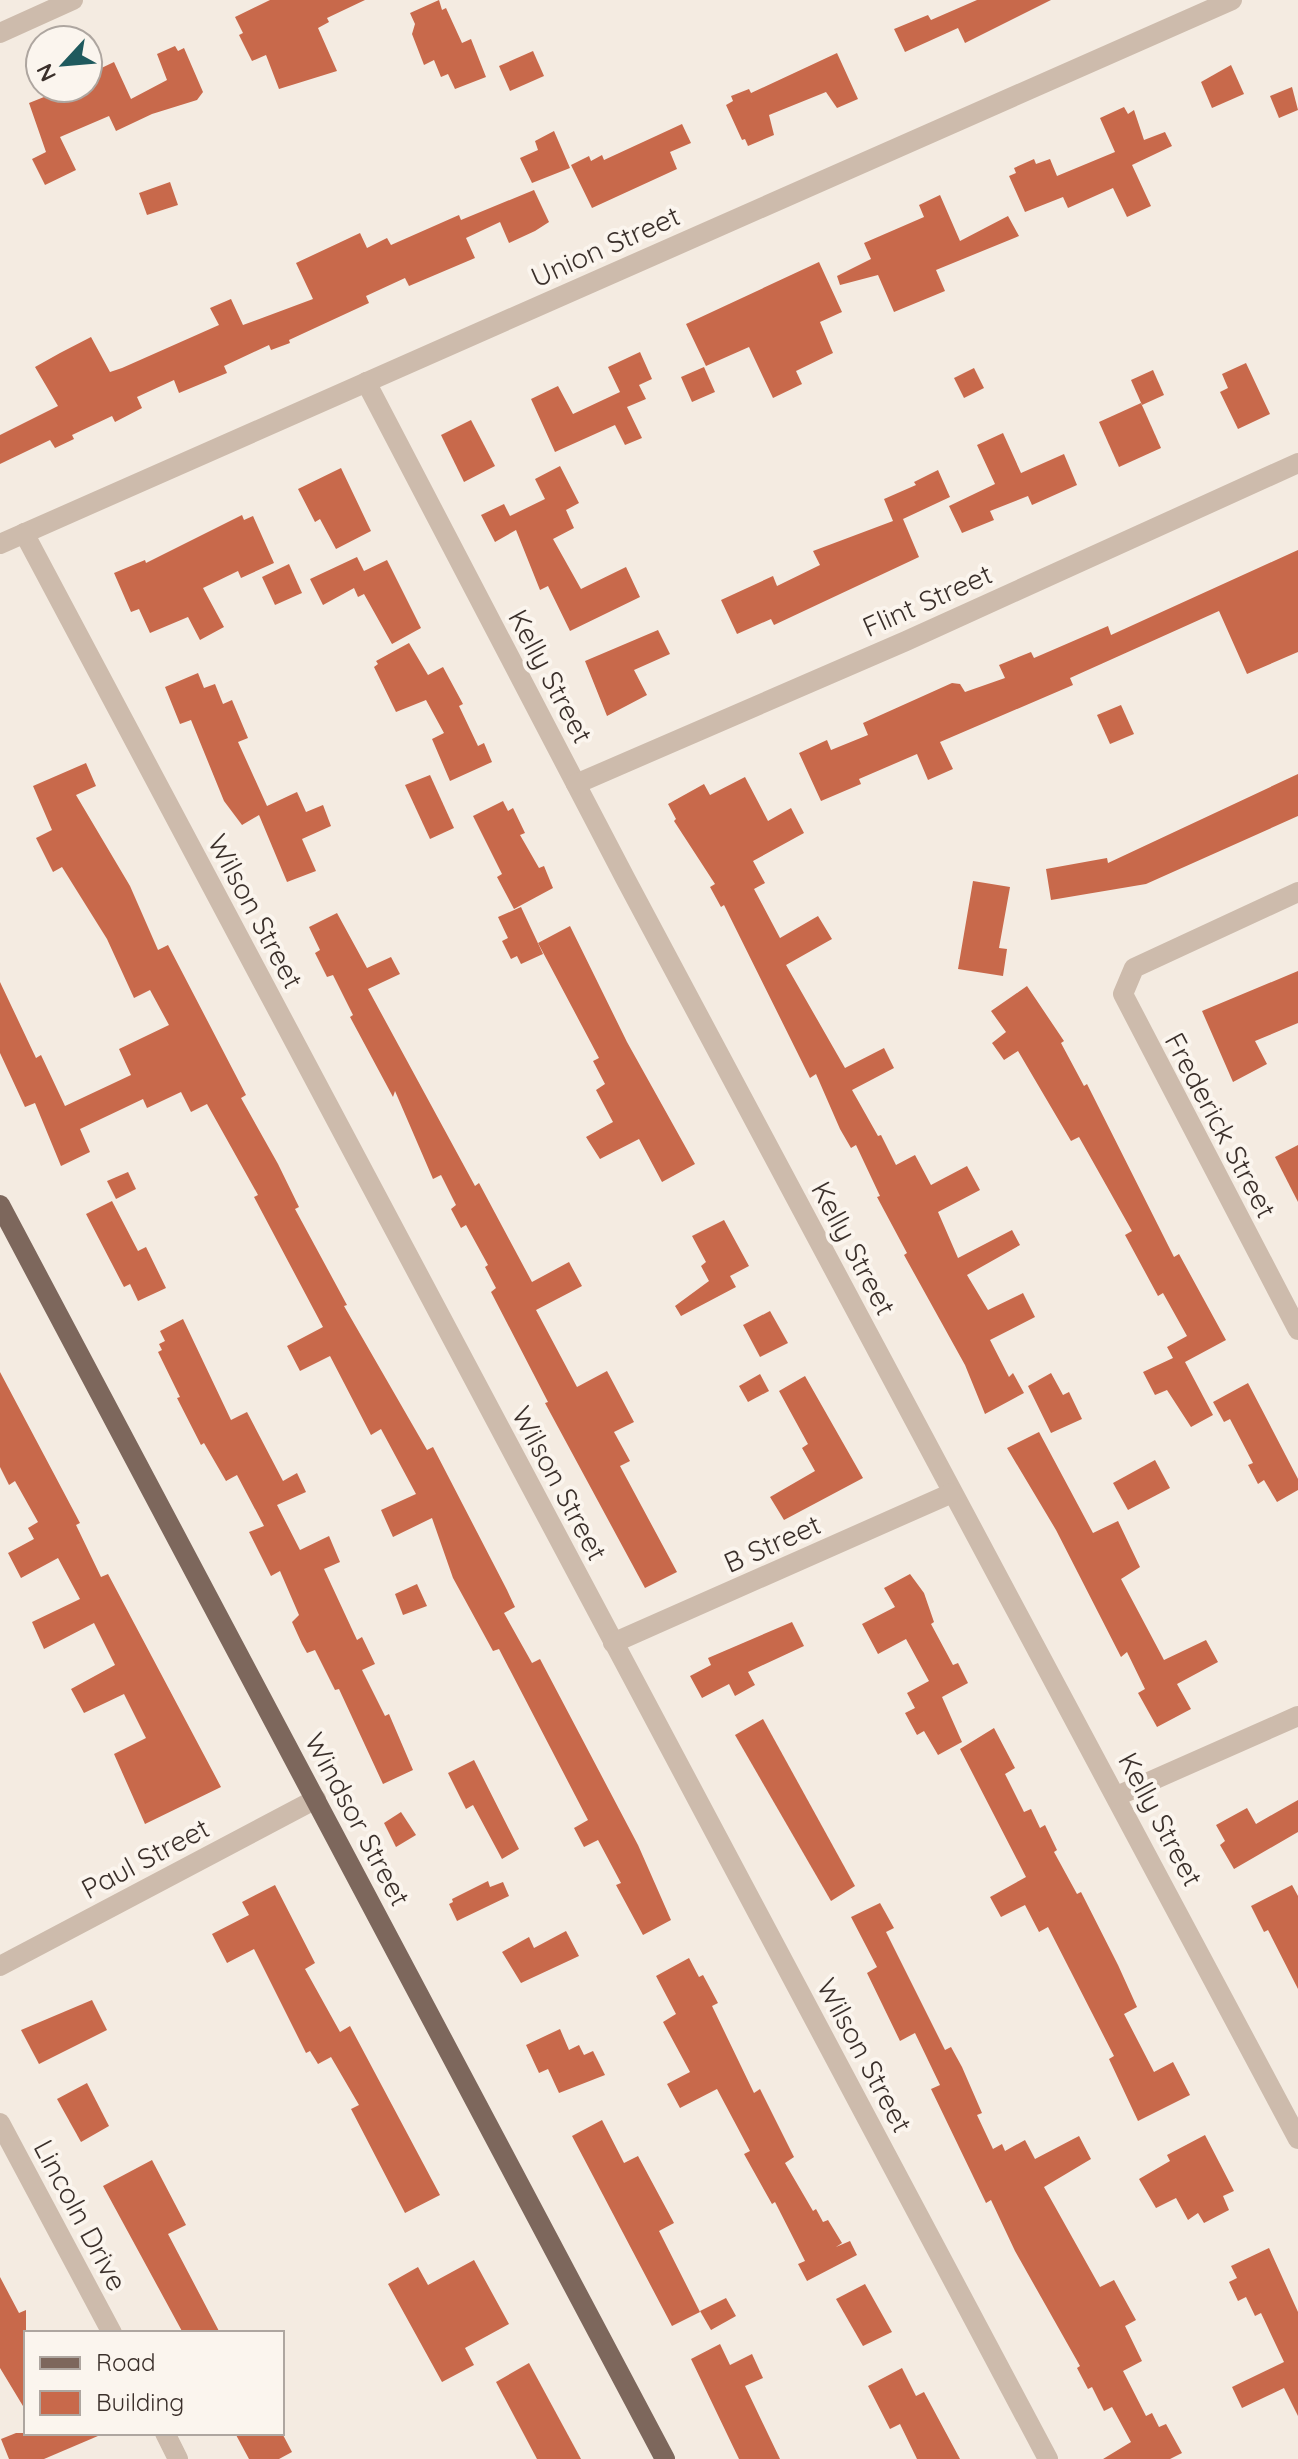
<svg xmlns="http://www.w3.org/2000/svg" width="1298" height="2459" viewBox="0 0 1298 2459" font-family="Quicksand,sans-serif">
	<rect width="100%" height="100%" fill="#f4ebe1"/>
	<g fill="#c8694b">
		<polygon points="270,0 365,0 327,18 329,22 318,28 337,71 279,89 266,55 252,61 239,35 243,33 235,17"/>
		<polygon points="439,0 442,10 446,8 462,43 471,39 486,77 455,89 448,74 441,77 434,60 424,65 412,34 415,24 410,13"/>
		<polygon points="977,0 1051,0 965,43 958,28 905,52 894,29 928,15 931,20"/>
		<polygon points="175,46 178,51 184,48 203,92 197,100 152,114 116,131 109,116 60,137 76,170 45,185 32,159 46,152 29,103 54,93 55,97 88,88 96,83 91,73 114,62 131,99 167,80 157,54"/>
		<polygon points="533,51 544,76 510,91 499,66"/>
		<polygon points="837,53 858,99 837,108 826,92 769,115 774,135 748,146 745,139 742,140 726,105 733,101 731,96 749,89 751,93"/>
		<polygon points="1231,65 1244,94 1212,108 1201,82"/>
		<polygon points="1292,87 1298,110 1279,118 1270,96"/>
		<polygon points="1124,107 1128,114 1134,110 1144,140 1165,132 1172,146 1132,165 1151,206 1127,217 1113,188 1068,208 1063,197 1025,212 1009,176 1016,173 1014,168 1034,159 1036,164 1050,159 1057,176 1115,152 1100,118"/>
		<polygon points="682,124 691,143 670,152 677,169 592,208 571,165 589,156 591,161 602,155 604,160"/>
		<polygon points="554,131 570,168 532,183 520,158 538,150 535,141"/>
		<polygon points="170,182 178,205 147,215 139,193"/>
		<polygon points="534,190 549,222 535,231 509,243 500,222 466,238 475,258 409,286 405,278 366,296 369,303 289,340 290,343 271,350 269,345 224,366 227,373 179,393 174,380 137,397 142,408 115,422 112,416 72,435 74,439 55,448 50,440 0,464 0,435 58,406 35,367 60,353 91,337 110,372 122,368 219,325 210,308 231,299 243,325 313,299 296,263 360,233 367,248 387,238 391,245 459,215 461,220"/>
		<polygon points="940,195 960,241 1008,216 1019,236 936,270 945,291 894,312 878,275 840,285 837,276 871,259 864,243 924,217 919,205"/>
		<polygon points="819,262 842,312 820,322 833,353 796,371 802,384 773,398 749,347 706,366 686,324"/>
		<polygon points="640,352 652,379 639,385 646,399 627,407 642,438 625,445 615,425 555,452 531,399 558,386 573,414 620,392 608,367"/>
		<polygon points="1246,363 1270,414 1238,429 1220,392 1228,388 1222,374"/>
		<polygon points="704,367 715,392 692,402 681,377"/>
		<polygon points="974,368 984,388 964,398 954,378"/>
		<polygon points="1153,370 1164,395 1142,405 1131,380"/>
		<polygon points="1141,403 1161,448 1119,467 1099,422"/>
		<polygon points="471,420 495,466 464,482 441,435"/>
		<polygon points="1003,433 1021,473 1064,454 1077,485 1032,505 1028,496 990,511 994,520 962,533 949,506 995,484 977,445"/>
		<polygon points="560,466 579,503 566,510 574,528 553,539 581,589 626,567 640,597 570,631 548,586 540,590 516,530 495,542 481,515 504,504 510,516 545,499 535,479"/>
		<polygon points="341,468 371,531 336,549 320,519 315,522 298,489"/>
		<polygon points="938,470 950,497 903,519 919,557 774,625 771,619 737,634 721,600 773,576 777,586 820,565 813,551 893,521 884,499 916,485 914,482"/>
		<polygon points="242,515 244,520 253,516 274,563 241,578 238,571 203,588 224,627 200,640 188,617 150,633 139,609 131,612 114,573 145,560 146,563"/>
		<polygon points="1298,550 1298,652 1247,674 1219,611 1070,678 1073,685 940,742 953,769 928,780 917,754 859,779 861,784 821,801 799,753 827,740 831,750 868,735 863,723 932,692 952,683 960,684 965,692 1005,678 999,665 1031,652 1034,658 1108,626 1111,635"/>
		<polygon points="357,557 364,571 387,560 421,628 392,644 364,594 358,597 354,588 323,605 310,579"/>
		<polygon points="289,564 302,593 275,605 262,577"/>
		<polygon points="658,630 670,654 634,670 647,695 607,716 585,661"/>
		<polygon points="409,643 428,675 443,667 463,704 459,706 478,746 484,743 492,762 450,781 432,739 444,733 426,700 396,712 374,667 378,664 376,661"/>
		<polygon points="198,673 204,688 215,684 223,704 232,700 248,738 238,742 267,806 297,792 306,812 323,805 331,826 302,839 316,871 287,882 259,815 242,825 224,801 191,720 180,724 165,687"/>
		<polygon points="1121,705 1134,734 1110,744 1097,715"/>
		<polygon points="86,763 96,786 76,795 130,886 158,950 168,945 246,1095 241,1098 278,1164 299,1207 295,1209 347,1305 344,1306 427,1450 433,1447 507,1590 515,1607 504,1613 532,1663 540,1659 638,1845 671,1920 643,1935 616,1885 621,1883 598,1840 584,1847 574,1828 588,1820 499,1649 493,1651 453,1578 432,1518 393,1537 381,1510 416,1494 381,1429 371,1435 330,1356 300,1371 287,1346 323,1327 254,1197 258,1195 207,1104 191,1112 181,1092 147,1108 143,1099 80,1129 90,1152 61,1166 35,1103 25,1107 0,1053 0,982 36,1058 41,1055 65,1106 131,1075 119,1049 169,1025 150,990 134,998 107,939 62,867 53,872 36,838 52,830 33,786"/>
		<polygon points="1298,774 1298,816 1146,884 1051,900 1046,869 1107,858 1108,863"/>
		<polygon points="430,775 454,828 430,839 405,785"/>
		<polygon points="745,777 768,821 791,808 804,833 753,861 765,883 754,889 780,938 818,916 832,939 786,965 845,1068 884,1048 894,1068 852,1090 878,1136 881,1135 896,1165 915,1155 931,1185 967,1166 980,1190 938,1212 958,1258 1012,1230 1020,1245 967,1275 988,1310 1023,1293 1035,1317 990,1340 1009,1377 1013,1373 1024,1393 985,1414 965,1365 904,1255 907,1253 877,1197 880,1196 856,1145 851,1148 840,1129 816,1074 810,1078 724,905 721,907 710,887 715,884 674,821 676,819 668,804 704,784 710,795"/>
		<polygon points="503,801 508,811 513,808 525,833 520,835 539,868 544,866 553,888 514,909 497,877 502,874 473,816"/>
		<polygon points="973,881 1010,887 999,948 1007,949 1003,976 958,969"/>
		<polygon points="521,907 543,954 521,964 517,956 511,959 502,941 508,938 498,917"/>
		<polygon points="337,913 367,968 391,957 400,974 368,989 475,1186 479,1183 532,1282 569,1262 582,1286 536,1310 577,1387 607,1371 634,1422 614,1432 630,1461 620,1466 677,1572 645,1588 545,1403 548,1402 491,1292 496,1288 485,1267 488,1265 466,1225 461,1228 451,1209 456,1205 441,1175 433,1179 395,1091 393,1097 350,1017 353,1015 333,975 327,977 315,953 320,950 309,927"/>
		<polygon points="570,926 627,1042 695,1164 662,1182 639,1139 600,1159 586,1137 613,1122 596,1090 605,1084 593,1061 599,1058 538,943"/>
		<polygon points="1298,971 1298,1023 1255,1041 1267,1064 1233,1082 1202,1011"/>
		<polygon points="1027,986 1064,1041 1061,1043 1084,1086 1087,1084 1174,1257 1179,1254 1226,1340 1185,1362 1213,1415 1191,1427 1167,1390 1155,1395 1143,1372 1173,1358 1167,1347 1187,1336 1163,1293 1158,1296 1125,1235 1132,1231 1079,1137 1071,1141 1018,1051 1004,1060 992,1043 1006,1032 991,1011"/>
		<polygon points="1298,1145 1298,1202 1275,1157"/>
		<polygon points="128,1172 136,1189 116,1199 107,1181"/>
		<polygon points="112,1201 138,1251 146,1247 166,1288 138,1301 130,1284 124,1287 86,1214"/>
		<polygon points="724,1220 749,1266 730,1276 736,1287 681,1316 675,1306 709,1281 701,1266 706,1262 692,1236"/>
		<polygon points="770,1311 788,1343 760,1357 743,1325"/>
		<polygon points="183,1319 231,1420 247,1412 283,1481 297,1473 306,1492 277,1505 300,1550 329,1536 340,1562 324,1569 357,1640 362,1637 375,1664 362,1670 385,1716 389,1714 413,1770 383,1784 339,1689 335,1690 315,1650 307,1653 302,1644 292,1622 299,1615 280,1571 271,1576 249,1532 264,1526 237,1475 226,1481 204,1443 201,1445 177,1398 180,1397 158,1352 162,1350 159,1344 165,1341 160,1331"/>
		<polygon points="0,1372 80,1523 76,1525 101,1577 108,1574 221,1787 145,1824 114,1754 146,1738 124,1694 84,1713 71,1689 115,1665 94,1623 44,1649 32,1622 80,1599 58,1558 21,1578 8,1553 34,1539 28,1528 38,1522 15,1481 9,1485 0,1467"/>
		<polygon points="1051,1373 1063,1395 1069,1392 1082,1419 1051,1433 1028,1386"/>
		<polygon points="760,1374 769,1391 748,1402 739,1386"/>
		<polygon points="805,1376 863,1478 784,1520 770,1497 815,1471 802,1448 808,1444 779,1391"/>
		<polygon points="1248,1383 1298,1479 1298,1490 1277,1502 1264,1480 1258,1484 1248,1465 1253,1463 1230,1419 1224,1422 1213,1402"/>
		<polygon points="1039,1432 1093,1533 1118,1521 1140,1567 1121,1579 1164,1660 1206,1640 1218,1662 1177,1684 1191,1709 1157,1727 1138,1693 1145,1689 1127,1652 1121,1657 1056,1530 1007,1448"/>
		<polygon points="1155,1460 1170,1488 1128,1510 1113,1483"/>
		<polygon points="910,1574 924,1593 934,1622 931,1624 953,1665 958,1663 968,1683 942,1697 962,1742 938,1755 924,1731 917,1735 905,1713 915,1708 907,1693 929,1681 906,1639 878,1654 862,1624 895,1607 884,1588"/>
		<polygon points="417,1584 427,1606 403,1615 395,1594"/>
		<polygon points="792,1622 804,1646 748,1672 755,1685 735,1696 729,1684 702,1698 690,1676 711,1665 708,1658"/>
		<polygon points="763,1719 855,1886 831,1901 735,1735"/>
		<polygon points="994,1728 1015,1768 1005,1774 1024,1812 1031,1809 1040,1828 1045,1825 1057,1850 1054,1852 1077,1894 1081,1892 1118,1965 1137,2007 1124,2014 1154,2072 1173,2062 1190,2095 1138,2121 1109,2059 1114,2056 1048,1927 1039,1932 1025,1905 1001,1917 990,1897 1026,1877 960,1749"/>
		<polygon points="474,1760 519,1849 502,1859 473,1805 466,1809 448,1773"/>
		<polygon points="1298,1800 1298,1832 1234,1869 1220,1845 1225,1841 1216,1825 1247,1808 1256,1824"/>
		<polygon points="401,1812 416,1835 396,1847 384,1823"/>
		<polygon points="488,1881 490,1887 503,1882 509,1896 457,1921 449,1904 453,1902 452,1899"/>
		<polygon points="275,1885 315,1963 305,1969 340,2032 350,2026 440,2195 405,2213 351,2109 359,2105 331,2057 318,2064 310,2051 306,2053 254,1949 227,1963 212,1934 249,1915 242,1902"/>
		<polygon points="1292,1885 1298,1896 1298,1989 1268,1930 1264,1932 1251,1906"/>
		<polygon points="880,1903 894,1928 886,1932 945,2050 951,2047 962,2067 982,2113 977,2115 993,2149 1002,2144 1005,2151 1025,2140 1035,2159 1079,2136 1091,2159 1044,2187 1100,2287 1114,2280 1136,2320 1125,2326 1142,2361 1123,2371 1146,2416 1152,2413 1159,2427 1166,2424 1182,2453 1170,2459 1103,2459 1131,2442 1112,2407 1104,2411 1092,2387 1088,2389 1077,2368 1080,2366 1015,2251 991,2200 986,2203 931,2089 940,2085 915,2033 900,2041 867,1973 877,1967 851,1917"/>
		<polygon points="566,1931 579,1956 521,1983 502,1952 529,1937 534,1948"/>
		<polygon points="689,1958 699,1977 703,1975 718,2003 712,2006 754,2093 760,2089 794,2157 785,2163 813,2211 816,2209 823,2222 828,2220 842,2243 836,2247 850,2241 857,2255 807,2281 798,2264 805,2261 775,2202 772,2204 744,2154 750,2151 717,2089 680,2108 667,2084 690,2072 663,2022 676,2014 656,1976"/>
		<polygon points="92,2000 107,2030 39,2064 21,2030"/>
		<polygon points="560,2029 569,2050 579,2045 584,2055 593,2051 605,2075 559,2093 548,2069 539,2073 526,2045"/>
		<polygon points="87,2083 109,2126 81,2142 57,2099"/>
		<polygon points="602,2120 624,2163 638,2156 674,2223 659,2231 700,2312 672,2326 572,2136"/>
		<polygon points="1205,2135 1234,2191 1223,2196 1229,2210 1204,2223 1198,2213 1188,2220 1176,2198 1156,2208 1139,2179 1170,2161 1167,2155"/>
		<polygon points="152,2160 186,2225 168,2234 220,2333 183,2333 103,2186"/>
		<polygon points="1269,2248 1298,2312 1298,2416 1284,2388 1242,2408 1232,2387 1284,2362 1261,2313 1255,2316 1246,2297 1238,2301 1229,2282 1237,2278 1231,2266"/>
		<polygon points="474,2260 509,2324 465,2348 474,2365 442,2382 388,2284 418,2267 428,2285"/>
		<polygon points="0,2277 19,2313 26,2310 26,2411 0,2368"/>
		<polygon points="865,2284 892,2332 863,2346 836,2299"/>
		<polygon points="726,2298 736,2316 711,2330 700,2311"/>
		<polygon points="720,2344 730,2365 752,2354 763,2378 745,2386 780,2459 739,2459 691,2359"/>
		<polygon points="529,2363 581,2459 537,2459 496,2382"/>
		<polygon points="902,2368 916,2396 924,2392 960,2459 917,2459 900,2424 890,2429 868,2386"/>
		<polygon points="16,2433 105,2433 44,2459 9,2459 1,2439"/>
		<polygon points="235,2433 282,2433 292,2452 279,2459 249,2459"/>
	</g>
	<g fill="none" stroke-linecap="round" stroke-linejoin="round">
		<g stroke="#cdbbac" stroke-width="20">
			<polyline points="0,33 73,0"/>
			<polyline points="366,382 625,878 1298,2139"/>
			<polyline points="24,533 1048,2459"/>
			<polyline points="0,544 1232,0"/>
			<polyline points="576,784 906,641 1298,463"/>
			<polyline points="1298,892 1134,968 1123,994 1298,1330"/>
			<polyline points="613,1643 952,1493"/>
			<polyline points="1117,1796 1298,1716"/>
			<polyline points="0,1966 316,1799"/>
			<polyline points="0,2123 112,2333"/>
			<polyline points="165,2433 178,2459"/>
		</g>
		<polyline stroke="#7d675c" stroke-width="20" points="0,1205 665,2459"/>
	</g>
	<g text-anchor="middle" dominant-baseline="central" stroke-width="8" stroke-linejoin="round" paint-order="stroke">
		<g font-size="28" fill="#3b302b" stroke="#fbf5ee">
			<text transform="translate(605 246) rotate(-24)">Union Street</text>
			<text transform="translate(927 600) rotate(-24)">Flint Street</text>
			<text transform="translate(551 676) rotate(62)">Kelly Street</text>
			<text transform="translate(256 911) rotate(62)">Wilson Street</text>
			<text transform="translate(1221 1125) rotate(62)">Frederick Street</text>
			<text transform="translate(854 1248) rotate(62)">Kelly Street</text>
			<text transform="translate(560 1483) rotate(62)">Wilson Street</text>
			<text transform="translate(772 1543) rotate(-24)">B Street</text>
			<text transform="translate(358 1819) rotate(62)">Windsor Street</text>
			<text transform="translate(1161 1819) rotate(62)">Kelly Street</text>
			<text transform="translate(145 1858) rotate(-28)">Paul Street</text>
			<text transform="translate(865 2055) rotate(62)">Wilson Street</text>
			<text transform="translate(81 2215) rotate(62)">Lincoln Drive</text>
		</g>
	</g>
	<rect x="24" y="2331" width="260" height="104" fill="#fbf5ee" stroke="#aea6a0" stroke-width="2"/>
	<rect x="40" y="2357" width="40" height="12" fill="#7d675c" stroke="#aea6a0" stroke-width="2"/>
	<text x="96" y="2371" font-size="24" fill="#3b302b">Road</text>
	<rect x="40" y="2391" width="40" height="24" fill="#c8694b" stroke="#aea6a0" stroke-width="2"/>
	<text x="96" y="2411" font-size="24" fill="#3b302b">Building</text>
	<g transform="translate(64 64) rotate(244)"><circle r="38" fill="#fbf5ee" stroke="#aea6a0" stroke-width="2"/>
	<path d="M0-6L14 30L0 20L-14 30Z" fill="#1f5a5e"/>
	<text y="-12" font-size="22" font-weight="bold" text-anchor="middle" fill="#3b302b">N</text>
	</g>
</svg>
